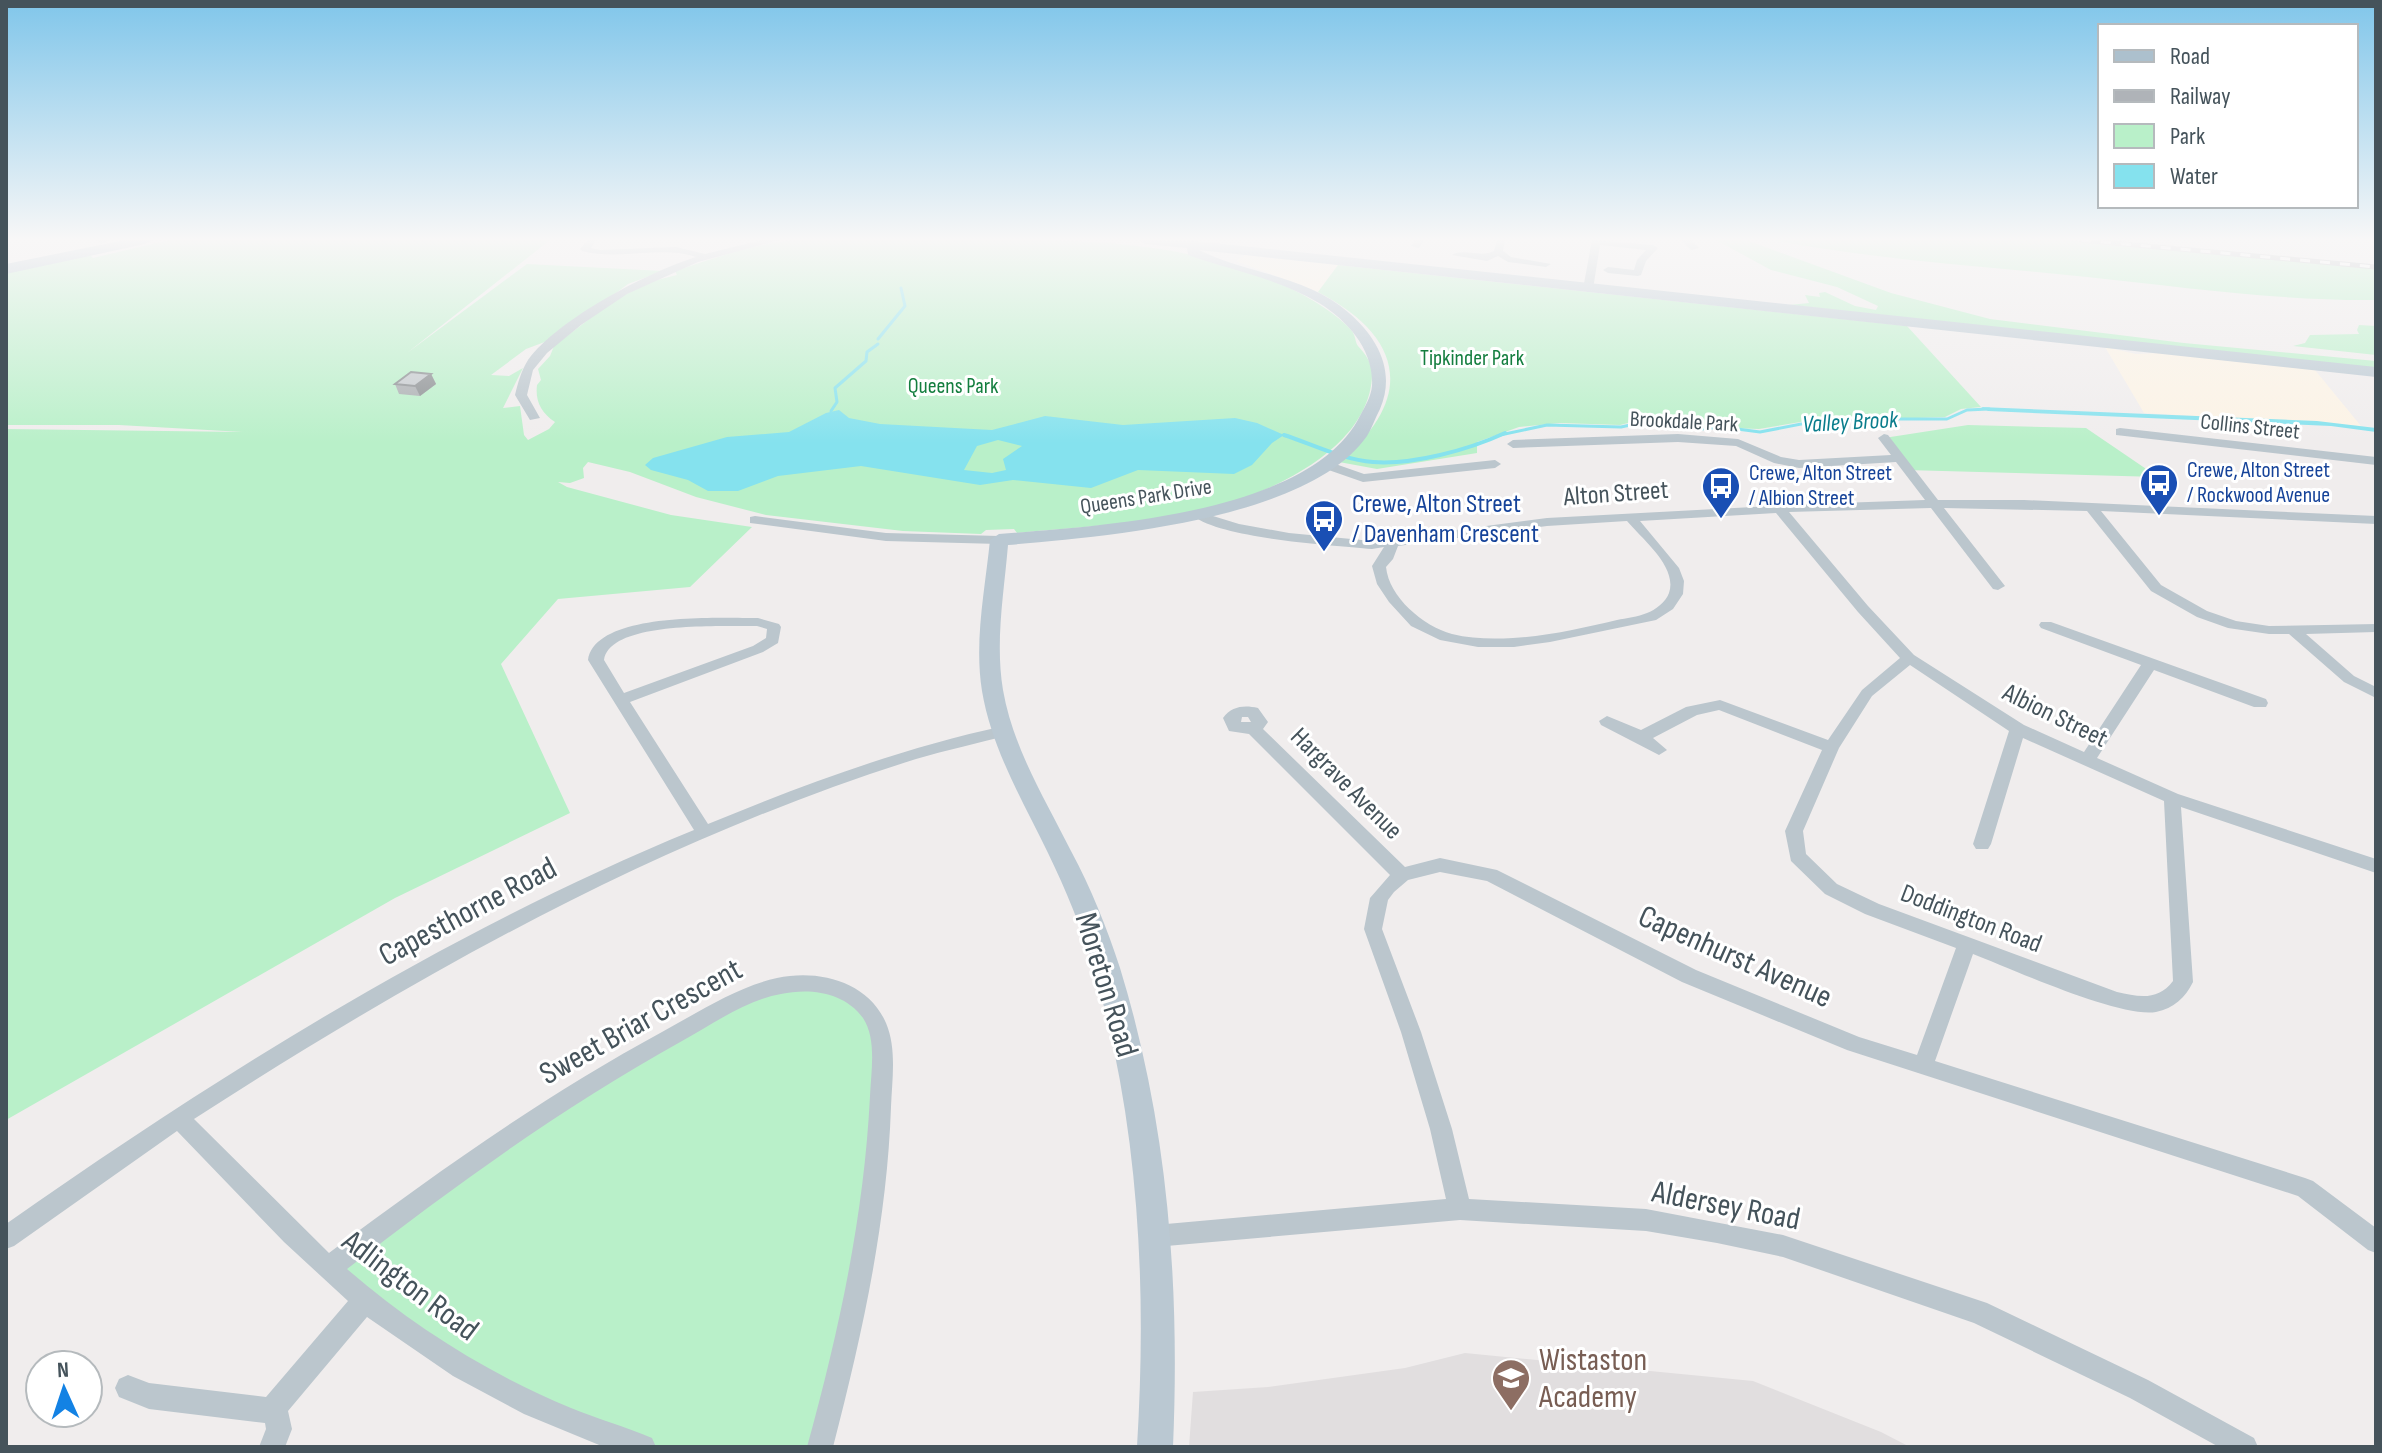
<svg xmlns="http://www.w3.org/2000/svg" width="2382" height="1453" viewBox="0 0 2382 1453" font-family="'Sofia Sans Condensed',sans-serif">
	<rect width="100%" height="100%" fill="#f0eded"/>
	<g fill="#fcf3e5">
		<polygon points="1245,255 1338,265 1318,292 1236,261"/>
		<polygon points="2105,347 2136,354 2160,353 2315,370 2361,426 2144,413"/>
	</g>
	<polygon fill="#e1dedf" points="1465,1353 1753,1381 1881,1432 1910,1447 1189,1447 1193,1392 1268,1387 1405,1368"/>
	<g fill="#b9f0c9">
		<path d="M169 240H550L407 353 527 264 663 271 628 284 558 337 526 349 491 375 509 376 523 368 503 408 520 406 524 435 528 440 549 429 555 422C541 413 535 401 537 385L541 380 538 369 550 356 554 346 614 300 653 281 677 275 675 271C715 258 756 243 798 240 846 236 895 240 943 240 1057 240 1168 235 1276 282 1302 293 1333 310 1352 331 1356 337 1355 342 1358 346 1366 355 1372 362 1372 376 1369 452 1261 498 1197 512 1138 524 1077 527 1017 533L1014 529 986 530 981 534 903 531 766 515 696 497 630 472 588 462 583 468 584 478 570 483 558 482 567 487 671 515 752 527 690 587 558 599 501 664 570 813 395 898 6 1120V429L243 432 119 425H6V272L89 254 93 258Z"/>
		<polygon points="1716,240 1746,240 1891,293 1990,319 2184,343 2376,361 2376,368 1789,305 1809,303 1805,295 1820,297 1819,293 1825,292 1855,306 1876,310 1878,306 1837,287 1771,270"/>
		<path d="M1773 240H2066L2376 269V300C2278 301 2183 287 2087 277 1982 266 1877 260 1773 240Z"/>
		<path d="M1338 265 1907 326 1981 407 1961 409 1945 417 1864 420 1830 417 1759 429 1701 427 1661 420H1640L1620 425 1560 423 1519 427 1477 442V453L1377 469 1339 462C1416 398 1404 337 1318 292Z"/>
		<polygon points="2359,325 2376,326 2376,355 2293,346 2305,343 2310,335 2359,334 2357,330"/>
		<polygon points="1968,425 2086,428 2158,477 1906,470 1884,438"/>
		<polygon points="816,984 872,1015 881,1108 820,1447 643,1447 500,1387 329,1268 450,1175 747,997"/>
	</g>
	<g fill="#85e2ee" fill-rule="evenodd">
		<polygon points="1981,407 2317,421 2376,428 2376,432 2331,426 1988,411"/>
		<path d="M839 410 849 418 880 424 992 430 1045 416 1123 425 1235 418 1257 423 1284 435 1272 443 1252 465 1234 474 1138 470 1091 488 1013 480 980 485 861 466 778 476 738 491H708L688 480 651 470 645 465 653 458 727 437 789 432 826 413ZM998 440 1022 446 1003 459 1006 470 992 473 964 470 977 446Z"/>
	</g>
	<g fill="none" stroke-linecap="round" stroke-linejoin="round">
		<g stroke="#85e2ee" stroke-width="3">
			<polyline points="878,339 905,306 901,288"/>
			<polyline points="831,411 837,402 835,388 866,361 867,352 878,344"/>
			<polyline points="1500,435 1547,425 1621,427 1649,421 1701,429 1722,427 1760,432 1827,419 1947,419 1967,410 1989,409"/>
		</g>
		<path stroke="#85e2ee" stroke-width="4" d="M1284 435C1312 444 1343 460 1373 462 1413 465 1468 450 1505 433"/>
		<g fill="#bbc6cd" fill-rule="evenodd">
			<polygon points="97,240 110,240 101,244"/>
			<path d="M587 240H596L591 248 600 250 676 247 705 254 762 240H780L698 262 627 294 581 325 547 353 533 370 527 395 540 418 530 420 515 395C518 383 521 371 528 360 558 319 648 272 696 257 662 245 621 261 582 251L580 249Z"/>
			<polygon points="1415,240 1424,240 1419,248 1411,246"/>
			<path d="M1497 240H1505L1503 251 1511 257 1551 264 1546 267 1508 262 1498 256 1487 261 1452 255C1465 248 1480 258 1494 251Z"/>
			<polygon points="1592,240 1653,245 1658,248 1646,261 1641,275 1638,276 1608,273 1603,270 1608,267 1634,270 1637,260 1646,250 1600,245 1593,289 1588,292 1583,289"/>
			<polygon points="1681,240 1691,240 1699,248 1691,250"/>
			<polygon points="2120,428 2376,457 2376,465 2116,435 2116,429"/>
			<path d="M1678 434 1738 439 1781 457 1799 460 1891 455 1878 438 1884 434 1888 435 1938 500H2024L2376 516V524L2101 511 2161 585 2207 611 2236 621 2269 626 2376 624V632L2306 634 2354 676 2376 687V698L2344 682 2289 634H2269L2228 628 2197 617 2151 591 2087 511 1944 508 2005 586 1998 590 1993 589 1931 508 1789 512 1868 606 1914 655 2024 725 2084 752 2141 665 2041 628 2039 625 2041 622H2051L2266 699 2268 703 2266 707H2254L2154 670 2097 758 2178 794 2376 859V873L2181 807 2193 982C2185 998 2174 1008 2156 1012 2119 1018 2012 969 1973 954L1935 1061 2305 1178 2313 1181 2376 1228V1253L2368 1250 2298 1196 1847 1050 1682 982 1487 881 1440 872 1408 880 1394 892 1388 900 1382 929 1421 1032 1452 1129 1469 1199 1646 1209 1783 1235 1987 1303 2148 1380 2254 1438 2258 1447H2219L2130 1398 1974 1323 1783 1257 1717 1243 1646 1231 1460 1220 1155 1247 1147 1244 1143 1236 1147 1228 1155 1225 1446 1199 1430 1129 1401 1032 1364 929 1370 898 1390 875 1249 734 1229 731 1223 718C1232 706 1244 705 1258 708L1268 722 1263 729 1405 867 1440 858 1497 870 1696 970 1859 1037 1917 1055 1956 948 1865 914 1825 894 1791 861 1785 831 1822 750 1719 710 1697 715 1653 738 1667 750 1659 755 1601 725 1599 721 1607 716 1641 730 1686 707 1720 700 1828 740 1862 690 1900 658 1858 612 1776 513 1640 521 1679 568 1684 581 1683 594 1673 609 1656 620 1550 642 1514 647H1478L1440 640 1411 626 1389 602 1377 584 1372 566 1384 547 1372 549C1331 545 1224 539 1193 516L1200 512 1239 524 1289 533 1372 541 1547 518 1772 506 1778 503 1783 505 1925 500 1896 462 1799 468 1774 463 1736 446 1678 442 1513 448 1507 444 1513 440ZM1627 521C1642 539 1678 567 1669 593 1666 602 1655 610 1647 613 1638 617 1626 618 1617 620 1583 628 1548 636 1513 638 1493 639 1472 639 1452 634 1423 626 1389 597 1386 567L1393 559 1398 546 1547 526ZM1910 665 2009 731 1973 844 1976 849H1988L1991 844 2023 738 2164 801 2173 981C2158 1001 2139 997 2117 992L1879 904 1837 884 1806 854 1803 831 1839 748 1872 696ZM1242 717H1248L1251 722H1241Z"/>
			<polygon points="1324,460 1364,474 1495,460 1501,464 1495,468 1363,482 1320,467 1320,461"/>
			<polygon points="755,516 886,533 999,536 1006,540 999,544 886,541 750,523 750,517"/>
			<path d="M758 618 779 624 781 627 778 643 763 652 630 702 708 824C805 784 902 748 1004 726L1012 731 1010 735C978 743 947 750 916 759 658 840 420 973 194 1119L329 1253C436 1173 544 1096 662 1032 699 1012 736 987 777 978 818 969 868 981 886 1023 897 1049 892 1080 891 1107 887 1223 862 1335 833 1447H807C839 1331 864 1216 870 1096 871 1072 877 1039 863 1018 844 992 810 988 781 994 746 1000 713 1024 682 1041 563 1107 454 1186 347 1269 414 1327 489 1374 571 1408 598 1419 626 1427 652 1438L656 1447H604L524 1414 453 1376 367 1317 288 1411 292 1429 285 1447H259L266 1429 265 1423 149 1409 119 1397 115 1388 119 1379 128 1375 149 1383 266 1397 348 1301 284 1242 177 1131 14 1246 6 1249V1224C223 1072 448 931 694 830L588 660C595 611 721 618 758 618ZM757 626 767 629 766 638 753 646 624 693 604 660C610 620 725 627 757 626Z"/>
		</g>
		<path fill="#bac8d2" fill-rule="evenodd" d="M1139 240 1195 241 2376 367V377L1199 250C1247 274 1306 275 1349 313 1378 338 1396 372 1380 409 1375 418 1372 428 1367 436 1309 520 1102 537 1008 545 1004 593 995 642 1003 690 1013 748 1045 799 1071 851 1091 888 1107 928 1120 968 1168 1124 1180 1284 1173 1447H1137C1147 1285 1139 1123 1093 966 1081 927 1066 890 1048 853 1023 801 992 750 982 691 974 641 985 590 990 540L999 534C1098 526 1313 515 1361 414 1366 405 1371 396 1372 386 1374 350 1348 321 1319 303 1279 279 1231 270 1188 255L1187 248 1145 244Z"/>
		<polygon fill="#acc0cd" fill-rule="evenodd" points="125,240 152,240 145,244 6,274 6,264"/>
		<defs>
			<polyline id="rail" points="2081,240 2376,267"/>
		</defs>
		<use href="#rail" stroke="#afb3b8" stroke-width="5"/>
		<use href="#rail" stroke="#fff" stroke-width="3" stroke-dasharray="10" stroke-linecap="butt"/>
	</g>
	<polygon fill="#a9adb0" points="431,374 436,384 420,396 399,394 395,384"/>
	<polygon fill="#898d90" points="431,374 436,384 420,396 415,386"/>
	<polygon fill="#c4c9cd" stroke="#898d90" stroke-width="2" points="411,372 431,374 415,386 395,384"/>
	<linearGradient id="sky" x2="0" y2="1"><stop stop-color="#80c6ea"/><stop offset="0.54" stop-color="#f8f7f7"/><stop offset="1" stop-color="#f8f7f7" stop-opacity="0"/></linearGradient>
	<rect width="2382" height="443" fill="url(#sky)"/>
	<defs>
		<symbol id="bus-pin" viewBox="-11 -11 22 30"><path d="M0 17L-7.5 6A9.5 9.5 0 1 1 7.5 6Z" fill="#1a4fb4" stroke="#fff"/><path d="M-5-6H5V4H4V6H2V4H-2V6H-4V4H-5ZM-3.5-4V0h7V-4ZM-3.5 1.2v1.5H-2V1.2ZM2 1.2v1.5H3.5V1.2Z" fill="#fff"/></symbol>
		<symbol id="school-pin" viewBox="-11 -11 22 30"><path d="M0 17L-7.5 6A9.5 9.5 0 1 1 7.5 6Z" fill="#8d6e63" stroke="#fff"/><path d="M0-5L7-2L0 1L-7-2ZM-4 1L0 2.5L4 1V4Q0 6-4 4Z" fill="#fff"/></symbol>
	</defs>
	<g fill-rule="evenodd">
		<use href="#bus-pin" x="2137" y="461" width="44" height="60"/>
		<use href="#bus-pin" x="1699" y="464" width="44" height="60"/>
		<use href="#bus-pin" x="1302" y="497" width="44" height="60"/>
		<use href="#school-pin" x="1489" y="1356" width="44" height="60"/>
	</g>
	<g text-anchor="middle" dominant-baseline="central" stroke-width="6" stroke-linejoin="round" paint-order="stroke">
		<g font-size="22" fill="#147e3f" stroke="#fff">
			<text x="1472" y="358">Tipkinder Park</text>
			<text x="953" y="386">Queens Park</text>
		</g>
		<g font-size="22" fill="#45535b" stroke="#fff">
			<text transform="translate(1684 422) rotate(3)">Brookdale Park</text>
			<text transform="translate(2250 427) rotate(6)">Collins Street</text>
			<text transform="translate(1146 497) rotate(-9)">Queens Park Drive</text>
		</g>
		<g font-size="22" fill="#164399" stroke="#fff" text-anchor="start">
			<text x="2187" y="470">Crewe, Alton Street<tspan x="2187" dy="25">/ Rockwood Avenue</tspan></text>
			<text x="1749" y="473">Crewe, Alton Street<tspan x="1749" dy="25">/ Albion Street</tspan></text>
		</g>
		<g font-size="24" font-style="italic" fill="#0a7d8c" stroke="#fff">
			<text transform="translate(1850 422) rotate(-3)">Valley Brook</text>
		</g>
		<g font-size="26" fill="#45535b" stroke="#fff">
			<text transform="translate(1616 494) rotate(-4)">Alton Street</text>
			<text transform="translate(2055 716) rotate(26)">Albion Street</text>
			<text transform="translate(1346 784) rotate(45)">Hargrave Avenue</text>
			<text transform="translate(1971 919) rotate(21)">Doddington Road</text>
		</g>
		<g font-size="26" fill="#164399" stroke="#fff" text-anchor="start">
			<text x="1352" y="504">Crewe, Alton Street<tspan x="1352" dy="30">/ Davenham Crescent</tspan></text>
		</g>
		<g font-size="32" fill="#45535b" stroke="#fff">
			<text transform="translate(468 912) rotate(-28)">Capesthorne Road</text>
			<text transform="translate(1735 957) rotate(24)">Capenhurst Avenue</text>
			<text transform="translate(1106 985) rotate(73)">Moreton Road</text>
			<text transform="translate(641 1022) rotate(-29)">Sweet Briar Crescent</text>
			<text transform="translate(1726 1206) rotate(11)">Aldersey Road</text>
			<text transform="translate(410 1286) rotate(37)">Adlington Road</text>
		</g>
		<g font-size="32" fill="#785e54" stroke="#fff" text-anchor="start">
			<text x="1539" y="1360">Wistaston<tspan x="1539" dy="37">Academy</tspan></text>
		</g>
	</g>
	<rect width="2382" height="1453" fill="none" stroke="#45535b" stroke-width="16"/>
	<rect x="2098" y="24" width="260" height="184" fill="#ffffff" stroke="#b5babd" stroke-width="2"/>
	<rect x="2114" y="50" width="40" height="12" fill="#acc0cd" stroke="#b5babd" stroke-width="2"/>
	<text x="2170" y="64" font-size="24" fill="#45535b">Road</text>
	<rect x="2114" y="90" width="40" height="12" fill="#afb3b8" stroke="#b5babd" stroke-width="2"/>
	<text x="2170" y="104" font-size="24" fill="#45535b">Railway</text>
	<rect x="2114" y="124" width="40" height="24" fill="#b9f0c9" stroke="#b5babd" stroke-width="2"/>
	<text x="2170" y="144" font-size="24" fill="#45535b">Park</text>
	<rect x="2114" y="164" width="40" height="24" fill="#85e2ee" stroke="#b5babd" stroke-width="2"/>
	<text x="2170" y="184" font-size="24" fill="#45535b">Water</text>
	<g transform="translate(64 1389) rotate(357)"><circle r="38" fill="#ffffff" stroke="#b5babd" stroke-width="2"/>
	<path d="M0-6L14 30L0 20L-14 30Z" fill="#1382e4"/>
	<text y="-12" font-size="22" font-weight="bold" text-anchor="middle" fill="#45535b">N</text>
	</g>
</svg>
